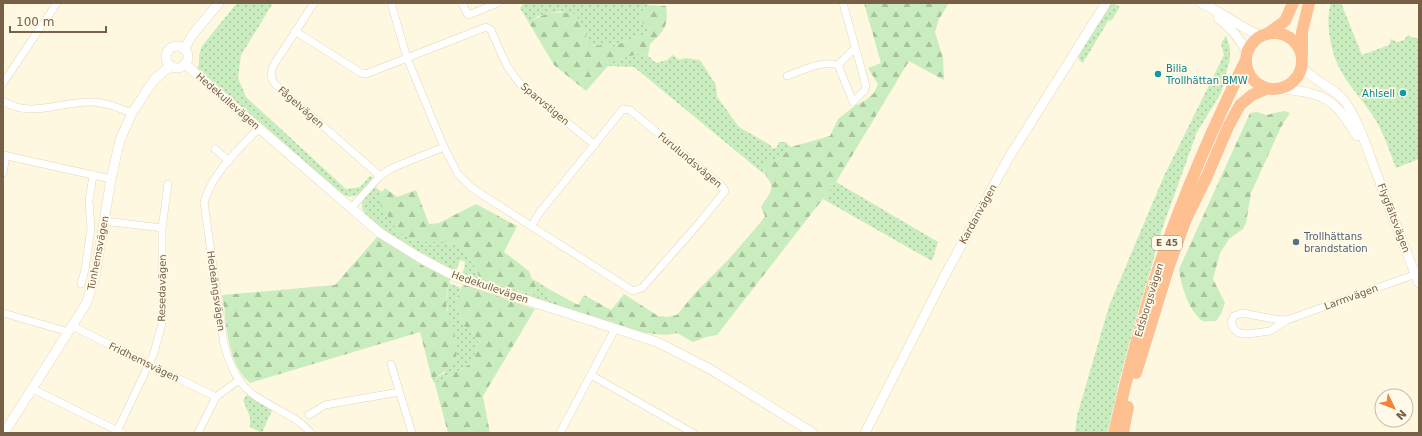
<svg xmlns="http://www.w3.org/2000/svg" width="1422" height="436" viewBox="0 0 1422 436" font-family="'DejaVu Sans',sans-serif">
	<defs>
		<pattern id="grass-dots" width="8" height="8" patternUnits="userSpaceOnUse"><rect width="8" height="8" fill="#c9edbe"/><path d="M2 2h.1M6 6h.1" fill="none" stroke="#a8c39c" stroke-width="1.8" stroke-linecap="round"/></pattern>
		<pattern id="forest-firs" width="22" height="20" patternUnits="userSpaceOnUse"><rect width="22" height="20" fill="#c9edbe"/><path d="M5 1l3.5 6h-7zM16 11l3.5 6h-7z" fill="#a8c39c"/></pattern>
	</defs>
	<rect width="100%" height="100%" fill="#fef8e0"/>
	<g fill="url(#grass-dots)">
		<path d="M237 3H273L241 55 238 78 246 97 346 189 360 187 370 176 374 178C364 189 358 202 342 194L207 79 197 68 199 65V55L202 46Z"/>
		<polygon points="524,3 646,3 648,5 640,13 649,28 645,35 630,39 613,47 605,45 587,46 585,28 561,11 538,16 529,23 520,8"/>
		<polygon points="1113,3 1120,7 1112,20 1108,21 1083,63 1080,61 1078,56 1111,4"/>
		<path d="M1331 3H1341L1362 55 1389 45 1391 39 1397 42 1404 40 1408 35 1414 38H1419V159L1396 168C1390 152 1384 134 1375 119 1354 86 1333 74 1329 30 1328 21 1328 12 1331 3Z"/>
		<polygon points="1226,35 1230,48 1230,59 1221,93 1197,132 1162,229 1119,382 1110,433 1075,433 1077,416 1109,306 1164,176 1224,55 1221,44"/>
		<polygon points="638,54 648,56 656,63 667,60 673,55 679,60 685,58 700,60 716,85 717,97 739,127 770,145 773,149 777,147 779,142 786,142 791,147 776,162 763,169 764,174 634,67 608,66 615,60"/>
		<polygon points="836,182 938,242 932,261 823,199"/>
		<path d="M375 187 382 192 379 196 410 239 430 242H446L460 246 473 262 479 276C497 284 516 292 535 294L536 281 547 288 545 292 553 304 501 287 462 273 464 269 465 262 460 260 456 271C440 263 364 224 362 207 361 199 370 192 375 187Z"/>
		<polygon points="449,283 461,288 455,302 463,325 479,340 472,363 435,384 432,379 445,373 448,310 446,301"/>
		<polygon points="247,395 272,410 262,433 250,427 250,417 243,400"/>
	</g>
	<g fill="url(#forest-firs)">
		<path d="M864 3H949L939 19 935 32 943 58 944 80 909 61 836 182 717 335 706 337 693 342 677 333 667 335 645 333 553 304 545 292 547 288 578 305 584 295 611 310 624 294 658 316 667 317 677 315 695 293 729 259 760 223 765 216 761 207C764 201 769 196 771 190 774 180 761 177 764 163L772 159 776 162 791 147 830 136 838 119 856 105 866 100 874 93 878 84 868 68 881 63Z"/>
		<path d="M648 5 666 6C669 26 664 31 650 44L648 56 638 54 615 60 608 66 586 91 554 65 529 23C544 12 558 11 575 14L585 28 587 46 605 45 613 47 630 39 645 35 649 28 640 20V13Z"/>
		<path d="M1284 111 1290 113 1281 127 1251 193 1246 223 1243 229 1229 239 1220 253 1213 279 1225 303 1221 314 1216 321C1212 321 1207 322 1203 321 1190 314 1180 283 1179 269L1250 113 1257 112 1266 115Z"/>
		<path d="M385 188 397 197 416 190 429 224 439 223 476 204 517 226 504 252 529 271 532 279 536 281 535 294C515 291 497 284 479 276L473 262 460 246 446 242H430L410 239 398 232 379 202V196Z"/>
		<path d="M378 236 425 267 451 278C448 285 446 295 446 302 450 336 475 358 432 379L420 332 250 383C227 364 227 324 222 295L335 285Z"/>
		<polygon points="463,284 535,309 483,396 490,433 448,433 435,384 472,363 479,340 463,325 455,302"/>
	</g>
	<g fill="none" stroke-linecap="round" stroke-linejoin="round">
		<defs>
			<g id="street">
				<path d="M314 3 273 66C271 73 270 78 275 84L380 176 392 168 444 147"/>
				<polyline points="391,3 407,58 444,147 458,174 472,188 531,226 633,291 642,288 700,222 725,191 722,186 630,110 623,109 540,212 531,226"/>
				<polyline points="462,3 468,15 498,3"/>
				<polyline points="843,3 866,86 864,91 853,102 838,65 855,48"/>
				<polyline points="295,31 361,73 366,74 486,27 491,30 493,35 507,66 520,84 595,145"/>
				<path d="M787 76C802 71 822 60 838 65"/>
				<polyline points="3,83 57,3"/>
				<path d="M3 101C31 119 61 101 91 102 105 102 119 108 132 113"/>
				<path d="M259 128C238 150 213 172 204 202L224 344C231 370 240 389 265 402 282 412 298 418 311 433"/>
				<polyline points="215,149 229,161"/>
				<polyline points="3,155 111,179"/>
				<polyline points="3,173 6,156"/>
				<polyline points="351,208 380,176"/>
				<polyline points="104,221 162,228"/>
				<polyline points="81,284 85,270 91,228 89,201 93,175"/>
				<polyline points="3,313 69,332"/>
				<polyline points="1287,320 1274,319 1242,313 1234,316 1231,322 1234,329 1239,333 1248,334 1270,331 1287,320 1419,273"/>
				<polyline points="72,326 216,397"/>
				<polyline points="391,364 412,433"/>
				<polyline points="591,375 693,433"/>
				<polyline points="33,389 122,433"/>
				<polyline points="309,415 325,405 399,392"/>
				<polyline points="117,431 153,356 162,324 162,228 168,184"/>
				<polyline points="198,433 216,397 239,380"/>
				<polyline points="560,433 615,329"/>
			</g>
			<g id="secondary">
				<path d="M1201 3C1222 12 1239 27 1261 36"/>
				<path d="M1218 18C1231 28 1240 38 1247 52"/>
				<circle cx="177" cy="57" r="11"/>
				<polyline points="184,49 193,34 219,3"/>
				<polyline points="185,64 380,233 422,259 456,277 474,283 657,342 710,369 813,433"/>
				<path d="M1302 67C1314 82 1335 87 1346 103 1358 121 1367 147 1374 167 1389 206 1403 245 1419 283"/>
				<path d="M1281 89C1302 91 1325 93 1339 110 1346 118 1351 127 1357 136"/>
				<polyline points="4,433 86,304 95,277 111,179 120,140 132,113 147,90 155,79 170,66"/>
				<polyline points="865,433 944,277 1008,159 1106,3"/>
			</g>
			<g id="highway">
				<circle cx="1274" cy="61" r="28"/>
				<polyline points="1267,34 1285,21 1293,3"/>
				<polyline points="1302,54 1302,32 1309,3"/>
				<polyline points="1136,373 1169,266 1186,219 1207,176 1228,127 1240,105 1252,95 1266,89"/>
				<path d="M1114 433C1127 376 1141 319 1160 263 1184 194 1213 127 1245 62"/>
				<polyline points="1123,433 1128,407"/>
			</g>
		</defs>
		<use href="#street" stroke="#e3d5bc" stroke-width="8"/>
		<use href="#secondary" stroke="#e9d7b9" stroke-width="10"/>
		<use href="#highway" stroke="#fff" stroke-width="13"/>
		<use href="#street" stroke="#fff" stroke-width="7"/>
		<use href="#secondary" stroke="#fff" stroke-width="9"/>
		<use href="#highway" stroke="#fec091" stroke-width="12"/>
	</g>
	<g fill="#0f9aa8" stroke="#fffae9" stroke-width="1.5">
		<circle cx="1158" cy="74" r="4"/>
		<circle cx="1403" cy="93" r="4"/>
	</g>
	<circle fill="#5c6f8a" stroke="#fffae9" stroke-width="1.5" cx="1296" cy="242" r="4"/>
	<g text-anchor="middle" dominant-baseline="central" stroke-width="3.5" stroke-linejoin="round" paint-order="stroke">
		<rect fill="#fffae9" stroke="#a08e76" stroke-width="1" x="1152" y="236" width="30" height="14" rx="3"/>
		<g font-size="9" font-weight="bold" fill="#776045">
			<text x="1167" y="243">E 45</text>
		</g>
		<g font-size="10" fill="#0d838f" stroke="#fffae9" text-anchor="start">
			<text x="1166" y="68">Bilia<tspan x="1166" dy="12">Trollhättan BMW</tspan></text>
			<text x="1395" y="93" text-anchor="end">Ahlsell</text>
		</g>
		<g font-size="10" fill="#776045" stroke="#fffae9">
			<text transform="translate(228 101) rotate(41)">Hedekullevägen</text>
			<text transform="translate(545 104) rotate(40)">Sparvstigen</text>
			<text transform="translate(301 107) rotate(41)">Fågelvägen</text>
			<text transform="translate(690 160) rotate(40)">Furulundsvägen</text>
			<text transform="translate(978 214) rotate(-61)">Kardanvägen</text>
			<text transform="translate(1394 218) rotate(69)">Flygfältsvägen</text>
			<text transform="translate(98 253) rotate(-79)">Tunhemsvägen</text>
			<text transform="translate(490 287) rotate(19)">Hedekullevägen</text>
			<text transform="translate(162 288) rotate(-89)">Resedavägen</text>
			<text transform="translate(216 291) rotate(82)">Hedeängsvägen</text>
			<text transform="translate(1351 297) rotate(-20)">Larmvägen</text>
			<text transform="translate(1149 300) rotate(-73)">Edsborgsvägen</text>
			<text transform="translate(144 362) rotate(26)">Fridhemsvägen</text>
		</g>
		<g font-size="10" fill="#4e5e75" stroke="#fffae9" text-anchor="start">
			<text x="1304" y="236">Trollhättans<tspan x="1304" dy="12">brandstation</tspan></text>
		</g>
	</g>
	<rect width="1422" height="436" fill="none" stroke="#776045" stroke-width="8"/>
	<g transform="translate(1394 408) rotate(133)"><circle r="19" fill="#fffae9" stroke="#c9bca7"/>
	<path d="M0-3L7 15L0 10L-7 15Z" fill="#f4823a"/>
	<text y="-6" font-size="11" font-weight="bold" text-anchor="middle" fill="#776045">N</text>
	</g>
	<path d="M10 26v6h96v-6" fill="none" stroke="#776045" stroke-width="2"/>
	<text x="16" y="26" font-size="12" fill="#776045" stroke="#fffae9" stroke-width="3" paint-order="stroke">100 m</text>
</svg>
